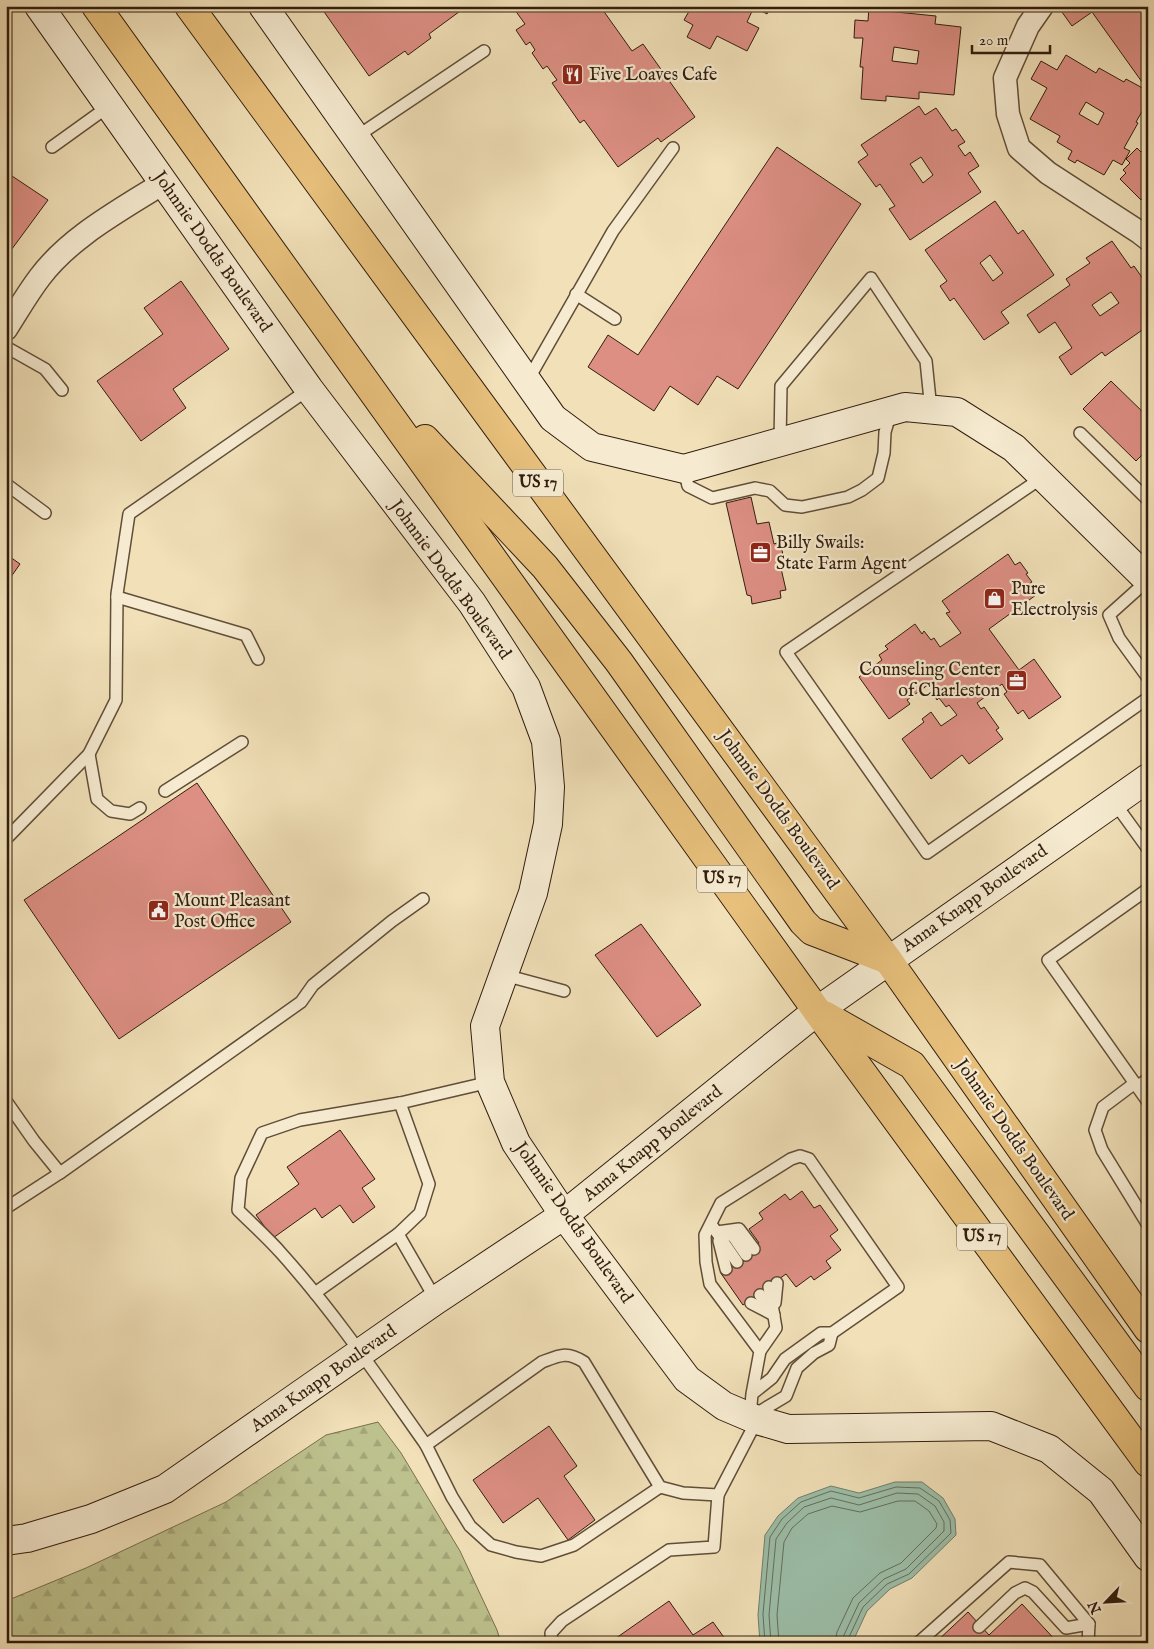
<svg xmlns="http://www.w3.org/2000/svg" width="1154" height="1649" viewBox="0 0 1154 1649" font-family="'IM FELL English',serif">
	<defs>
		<pattern id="forest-firs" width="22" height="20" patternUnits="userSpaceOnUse" patternTransform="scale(1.25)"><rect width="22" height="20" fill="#bdc18d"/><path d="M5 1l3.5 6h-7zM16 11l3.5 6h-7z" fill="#a3a578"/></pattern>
	</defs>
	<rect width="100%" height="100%" fill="#f1e0b8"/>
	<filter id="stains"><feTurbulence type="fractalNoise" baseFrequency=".004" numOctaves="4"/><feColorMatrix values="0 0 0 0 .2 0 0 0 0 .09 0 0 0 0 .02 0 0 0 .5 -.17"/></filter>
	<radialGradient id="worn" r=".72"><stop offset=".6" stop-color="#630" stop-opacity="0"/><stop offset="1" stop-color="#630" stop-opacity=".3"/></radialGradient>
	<polygon fill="url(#forest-firs)" stroke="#776f4d" points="378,1422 401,1453 460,1551 497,1630 501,1643 6,1643 6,1601 86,1568 226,1502 326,1435"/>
	<polygon fill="#9cbea8" stroke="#717e6a" points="895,1482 922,1482 943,1498 955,1519 956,1535 912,1578 890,1589 867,1611 854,1639 854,1643 760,1643 758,1615 765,1535 778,1516 798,1498 831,1486 859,1493"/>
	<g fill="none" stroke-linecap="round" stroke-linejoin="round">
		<g stroke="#666e5a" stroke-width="1">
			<polyline points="765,1643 763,1614 770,1537 782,1519 801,1502 831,1491 859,1498 896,1487 920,1488 939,1501 950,1520 951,1533 909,1574 887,1584 863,1607 849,1637 849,1643"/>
			<polyline points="771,1643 769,1615 776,1539 787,1523 804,1507 831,1498 859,1505 897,1493 918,1494 935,1506 944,1522 944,1531 906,1569 884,1579 859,1603 844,1635 843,1643"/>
			<polyline points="779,1643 777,1615 784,1542 792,1528 808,1514 832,1506 860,1512 898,1501 915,1501 929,1511 937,1524 936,1528 901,1563 880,1573 853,1598 837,1632 835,1643"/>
		</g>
	</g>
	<g fill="#dd8f84" stroke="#311d0d" fill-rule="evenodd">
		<polygon points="320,6 467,6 429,34 431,38 408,55 405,51 369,76"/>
		<polygon points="512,6 600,6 632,51 643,44 695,117 661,142 658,138 618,167 584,120 580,123 552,83 557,80 547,66 543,69 532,53 535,50 530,42 526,45 516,30 525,24"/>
		<polygon points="692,6 771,6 767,14 754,7 747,22 759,28 747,51 717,36 710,49 687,37 693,25 684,20"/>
		<path d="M869 6H886V11L936 16 935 24 961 27 954 95 919 92V99L886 96V101L861 99 863 67H860L863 38H854L855 20 868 21ZM894 47 919 51 917 64 892 61Z"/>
		<polygon points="1062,6 1148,6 1148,78 1142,82 1092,12 1072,26 1059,8"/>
		<path d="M1066 55 1096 73 1099 68 1124 82 1126 79 1148 91V101L1136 122 1138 123 1124 148 1130 151 1122 165 1113 160 1104 175 1077 160 1075 163 1068 159 1072 151 1057 142 1060 136 1030 119 1047 88 1031 79 1041 61 1057 70ZM1086 102 1104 113 1098 125 1079 114Z"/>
		<path d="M919 106 925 115 936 108 952 131 956 129 965 142 958 146 965 156 970 152 979 166 968 173 981 192 910 240 889 209 895 206 880 184 876 187 858 162 868 155 861 145ZM921 157 933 175 923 183 910 164Z"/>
		<polygon points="1148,146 1148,199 1145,196 1141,200 1120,179 1126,173 1123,170 1130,163 1126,159 1137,148 1141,152"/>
		<polygon points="777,147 861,204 738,389 717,376 698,405 670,386 654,411 588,367 608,335 638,355"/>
		<polygon points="6,172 48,200 6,257"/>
		<path d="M995 201 1018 234 1023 230 1054 275 1001 312 1009 323 984 340 954 298 950 301 940 286 947 281 925 250ZM990 255 1003 273 993 281 980 263Z"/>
		<path d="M1112 241 1131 268 1134 266 1148 286V326L1105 356 1102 352 1071 375 1059 357 1072 348 1055 322 1039 333 1027 315 1070 285 1066 279 1090 263 1086 258ZM1111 292 1119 303 1100 316 1092 305Z"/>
		<polygon points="181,281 229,349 173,389 186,408 141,441 97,381 163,334 144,308"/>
		<polygon points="1111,381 1148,417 1148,449 1136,461 1083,409"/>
		<polygon points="751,497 757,524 769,522 774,544 780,542 785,563 780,564 786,590 780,591 781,598 752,604 751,596 747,595 726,503"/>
		<polygon points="6,554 20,564 6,584"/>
		<polygon points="1008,554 1015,565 1020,562 1028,573 1026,574 1032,582 1029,584 1036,595 989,629 1019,670 1034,659 1061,697 1029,719 1023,710 1018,714 1004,694 1007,692 1002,684 977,703 981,709 984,707 999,728 996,730 1003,739 969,764 962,755 931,779 902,739 924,722 922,719 931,712 941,726 957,715 949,705 946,707 939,698 937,700 931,691 936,688 932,682 907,700 910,704 889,719 859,677 882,660 879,655 888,649 885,646 915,624 922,634 924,631 931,640 934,638 940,647 961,633 946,613 950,612 942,601"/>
		<polygon points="197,783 291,922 119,1039 24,900"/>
		<polygon points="641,924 701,1005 657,1037 595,955"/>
		<polygon points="340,1130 375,1179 362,1188 375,1207 353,1223 340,1205 322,1218 315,1208 273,1238 256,1215 299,1184 287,1167"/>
		<polygon points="802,1191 814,1208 820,1205 838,1230 830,1236 841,1250 826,1261 831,1268 814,1280 811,1276 796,1287 786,1274 743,1305 720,1272 759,1243 749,1229 763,1219 759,1213 785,1194 790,1200"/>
		<polygon points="549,1426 577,1466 564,1476 595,1520 568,1540 538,1498 503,1523 473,1480"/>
		<polygon points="669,1601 693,1635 713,1622 728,1643 609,1643"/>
		<polygon points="1022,1604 1058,1643 935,1643 968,1612 989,1635"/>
	</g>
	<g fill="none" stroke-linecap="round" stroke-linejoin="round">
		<defs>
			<g id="lane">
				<polyline points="356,137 484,51"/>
				<polyline points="52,147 109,106"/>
				<polyline points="576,294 615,319"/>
				<polyline points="6,347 45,369 62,390"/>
				<polyline points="528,380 613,231 673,148"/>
				<polyline points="1080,433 1148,500"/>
				<polyline points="780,442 781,386 871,278 926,361 931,410"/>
				<polyline points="684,469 688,486 712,498 755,488 770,491 785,505 802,507 848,497 862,490 878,478 884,453 885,432 891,412"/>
				<polyline points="1043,477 786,652 927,853 1148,698"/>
				<polyline points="6,484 45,513"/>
				<polyline points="1148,580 1109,615 1119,638 1148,678"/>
				<polyline points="117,597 246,635 258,659"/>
				<polyline points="89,754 97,799 111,811 130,814 140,808"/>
				<polyline points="165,791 242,742"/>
				<polyline points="1114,802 1148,849"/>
				<polyline points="6,839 89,754 116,700 117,594 129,514 309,389"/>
				<polyline points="1148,889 1048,960 1148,1102"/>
				<polyline points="504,975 564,991"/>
				<polyline points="1135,1083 1103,1107 1095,1130 1102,1150 1148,1225"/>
				<polyline points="1137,1087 1148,1079"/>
				<polyline points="6,1101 34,1141 60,1173 301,1002 313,985 392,921 423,899"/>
				<path d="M400 1103 300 1120 262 1133 241 1178 238 1210C252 1224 268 1238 281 1253 335 1313 380 1380 426 1445L542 1362C560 1355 567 1351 584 1362L660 1487 683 1493 718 1495 757 1420"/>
				<polyline points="6,1208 60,1173"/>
				<polyline points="713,1227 737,1262"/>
				<polyline points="717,1232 739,1229 754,1249"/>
				<polyline points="721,1233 733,1236 746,1255"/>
				<polyline points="719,1241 726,1269"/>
				<polyline points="315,1293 398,1234"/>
				<polyline points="760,1295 771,1311"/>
				<polyline points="436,1300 398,1234 420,1213 429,1184 400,1103 490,1082"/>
				<polyline points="751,1303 774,1315"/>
				<polyline points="775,1303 777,1283"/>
				<polyline points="760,1351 776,1328 769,1287"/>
				<polyline points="754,1415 786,1396 797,1368 814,1353 829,1345 832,1333"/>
				<polyline points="750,1416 752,1394 772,1378 785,1359 821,1333 832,1333 898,1287 809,1159 800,1156 791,1159 721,1203 705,1235 706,1262 710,1284 760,1351 752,1394"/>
				<polyline points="426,1445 452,1497 470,1526 491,1545 516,1552 541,1556 574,1545 660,1487"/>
				<polyline points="979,1627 1015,1593 1025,1588 1033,1592 1066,1628 1089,1624"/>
				<polyline points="552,1643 551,1633 562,1621 669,1550 714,1547 718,1495"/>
				<polyline points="918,1643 1009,1562 1040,1565 1089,1624 1088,1643"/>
			</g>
			<g id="street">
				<polyline points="1042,6 1028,26 1005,78 1008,114 1019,148 1048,173 1139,232 1148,239"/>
				<path d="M6 329C17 312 27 294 40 277 71 236 121 210 163 183"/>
			</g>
			<g id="secondary">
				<polyline points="39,6 309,389 472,603 526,687 546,741 550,787 548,824 533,893 485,1026 490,1082 516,1143 564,1215 687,1379 724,1406 757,1420 788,1429 991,1426 1049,1449 1101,1491 1148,1557"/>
				<polyline points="263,6 553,418 592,447 684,469 905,407 957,412 1014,448 1148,580"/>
				<polyline points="6,1541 27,1538 91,1519 165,1489 436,1300 564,1215 817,1011 1148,778"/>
			</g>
			<g id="highway">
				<polyline points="96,6 817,1011 1148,1463"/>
				<polyline points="189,6 888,960 1148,1329"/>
				<polyline points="425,439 545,567 619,662 803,922 812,931 888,960"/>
				<polyline points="824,1015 912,1065 1148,1387"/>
			</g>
		</defs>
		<use href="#lane" stroke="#614e38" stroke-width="14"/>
		<use href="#street" stroke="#614e38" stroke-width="25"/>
		<use href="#secondary" stroke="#311d0d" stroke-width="30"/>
		<use href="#highway" stroke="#311d0d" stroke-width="30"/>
		<use href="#lane" stroke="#f6ebd1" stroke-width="11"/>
		<use href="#street" stroke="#f6ebd1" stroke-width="22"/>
		<use href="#secondary" stroke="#f6ebd1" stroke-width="28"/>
		<use href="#highway" stroke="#e8c07c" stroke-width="28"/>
	</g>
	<defs>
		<symbol id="restaurant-square" viewBox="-11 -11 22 22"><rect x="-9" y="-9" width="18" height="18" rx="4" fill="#8f2418" stroke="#f6ebd1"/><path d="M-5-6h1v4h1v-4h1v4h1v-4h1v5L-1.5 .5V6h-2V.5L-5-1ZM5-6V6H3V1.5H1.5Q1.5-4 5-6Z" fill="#fff"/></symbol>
		<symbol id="office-square" viewBox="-11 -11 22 22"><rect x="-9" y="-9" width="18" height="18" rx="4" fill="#8f2418" stroke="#f6ebd1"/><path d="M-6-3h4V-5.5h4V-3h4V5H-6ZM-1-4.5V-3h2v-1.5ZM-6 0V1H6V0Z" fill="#fff"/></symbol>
		<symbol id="shop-square" viewBox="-11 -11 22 22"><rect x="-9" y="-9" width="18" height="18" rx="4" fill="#8f2418" stroke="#f6ebd1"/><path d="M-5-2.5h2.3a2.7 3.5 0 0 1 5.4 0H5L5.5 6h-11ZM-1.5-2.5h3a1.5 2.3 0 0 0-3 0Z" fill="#fff"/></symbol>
		<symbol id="civic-square" viewBox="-11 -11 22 22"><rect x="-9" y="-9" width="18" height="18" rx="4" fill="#8f2418" stroke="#f6ebd1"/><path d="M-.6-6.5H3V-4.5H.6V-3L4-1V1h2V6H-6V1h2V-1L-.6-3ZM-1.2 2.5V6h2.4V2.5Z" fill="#fff"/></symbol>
	</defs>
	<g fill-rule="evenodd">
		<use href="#restaurant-square" x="560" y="62" width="25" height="25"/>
		<use href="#office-square" x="748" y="540" width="25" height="25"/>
		<use href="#shop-square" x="982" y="586" width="25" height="25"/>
		<use href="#office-square" x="1004" y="668" width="25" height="25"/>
		<use href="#civic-square" x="146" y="898" width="25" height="25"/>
	</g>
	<g text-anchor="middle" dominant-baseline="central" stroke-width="4.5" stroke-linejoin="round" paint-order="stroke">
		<g fill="#f6ebd1" stroke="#6c5b48" stroke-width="1">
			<rect x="513" y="469.5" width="50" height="27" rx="4"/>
			<rect x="697" y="865.5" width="50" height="27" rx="4"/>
			<rect x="957" y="1223.5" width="50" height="27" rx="4"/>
		</g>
		<g font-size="16" font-weight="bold" fill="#311d0d">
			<text x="538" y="483">US 17</text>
			<text x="722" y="879">US 17</text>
			<text x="982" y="1237">US 17</text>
		</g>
		<g font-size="18" fill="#311d0d" stroke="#f6ebd1" text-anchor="start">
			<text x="589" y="75">Five Loaves Cafe</text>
			<text x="776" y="543">Billy Swails:<tspan x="776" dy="21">State Farm Agent</tspan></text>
			<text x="1011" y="589">Pure<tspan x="1011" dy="21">Electrolysis</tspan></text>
			<text x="1000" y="670" text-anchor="end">Counseling Center<tspan x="1000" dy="21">of Charleston</tspan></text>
			<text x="174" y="901">Mount Pleasant<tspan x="174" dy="21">Post Office</tspan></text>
		</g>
		<g font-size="18" fill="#311d0d" stroke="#f6ebd1">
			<text transform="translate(212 252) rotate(55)">Johnnie Dodds Boulevard</text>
			<text transform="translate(450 580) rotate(54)">Johnnie Dodds Boulevard</text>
			<text transform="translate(778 810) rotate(54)">Johnnie Dodds Boulevard</text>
			<text transform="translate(975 899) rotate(-35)">Anna Knapp Boulevard</text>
			<text transform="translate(1014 1140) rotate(55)">Johnnie Dodds Boulevard</text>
			<text transform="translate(653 1144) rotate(-39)">Anna Knapp Boulevard</text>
			<text transform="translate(573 1223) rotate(55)">Johnnie Dodds Boulevard</text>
			<text transform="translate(324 1379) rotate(-35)">Anna Knapp Boulevard</text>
		</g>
	</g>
	<rect width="1154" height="1649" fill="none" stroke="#f1e0b8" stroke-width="25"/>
	<rect x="8" y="8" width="1139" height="1634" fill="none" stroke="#311d0d" stroke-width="2.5"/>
	<rect x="12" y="12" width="1129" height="1624" fill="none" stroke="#311d0d"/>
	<g transform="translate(1106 1602) rotate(245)" stroke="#f6ebd1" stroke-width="4" paint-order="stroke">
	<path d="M0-4L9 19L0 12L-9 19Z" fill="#311d0d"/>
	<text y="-8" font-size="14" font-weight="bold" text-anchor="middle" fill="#311d0d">N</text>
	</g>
	<path d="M972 45v8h78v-8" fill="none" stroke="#311d0d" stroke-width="2.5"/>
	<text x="979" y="45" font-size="15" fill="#311d0d" stroke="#f6ebd1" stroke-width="4" paint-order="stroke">20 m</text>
	<rect width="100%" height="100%" filter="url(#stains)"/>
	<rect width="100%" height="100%" fill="url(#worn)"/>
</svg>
